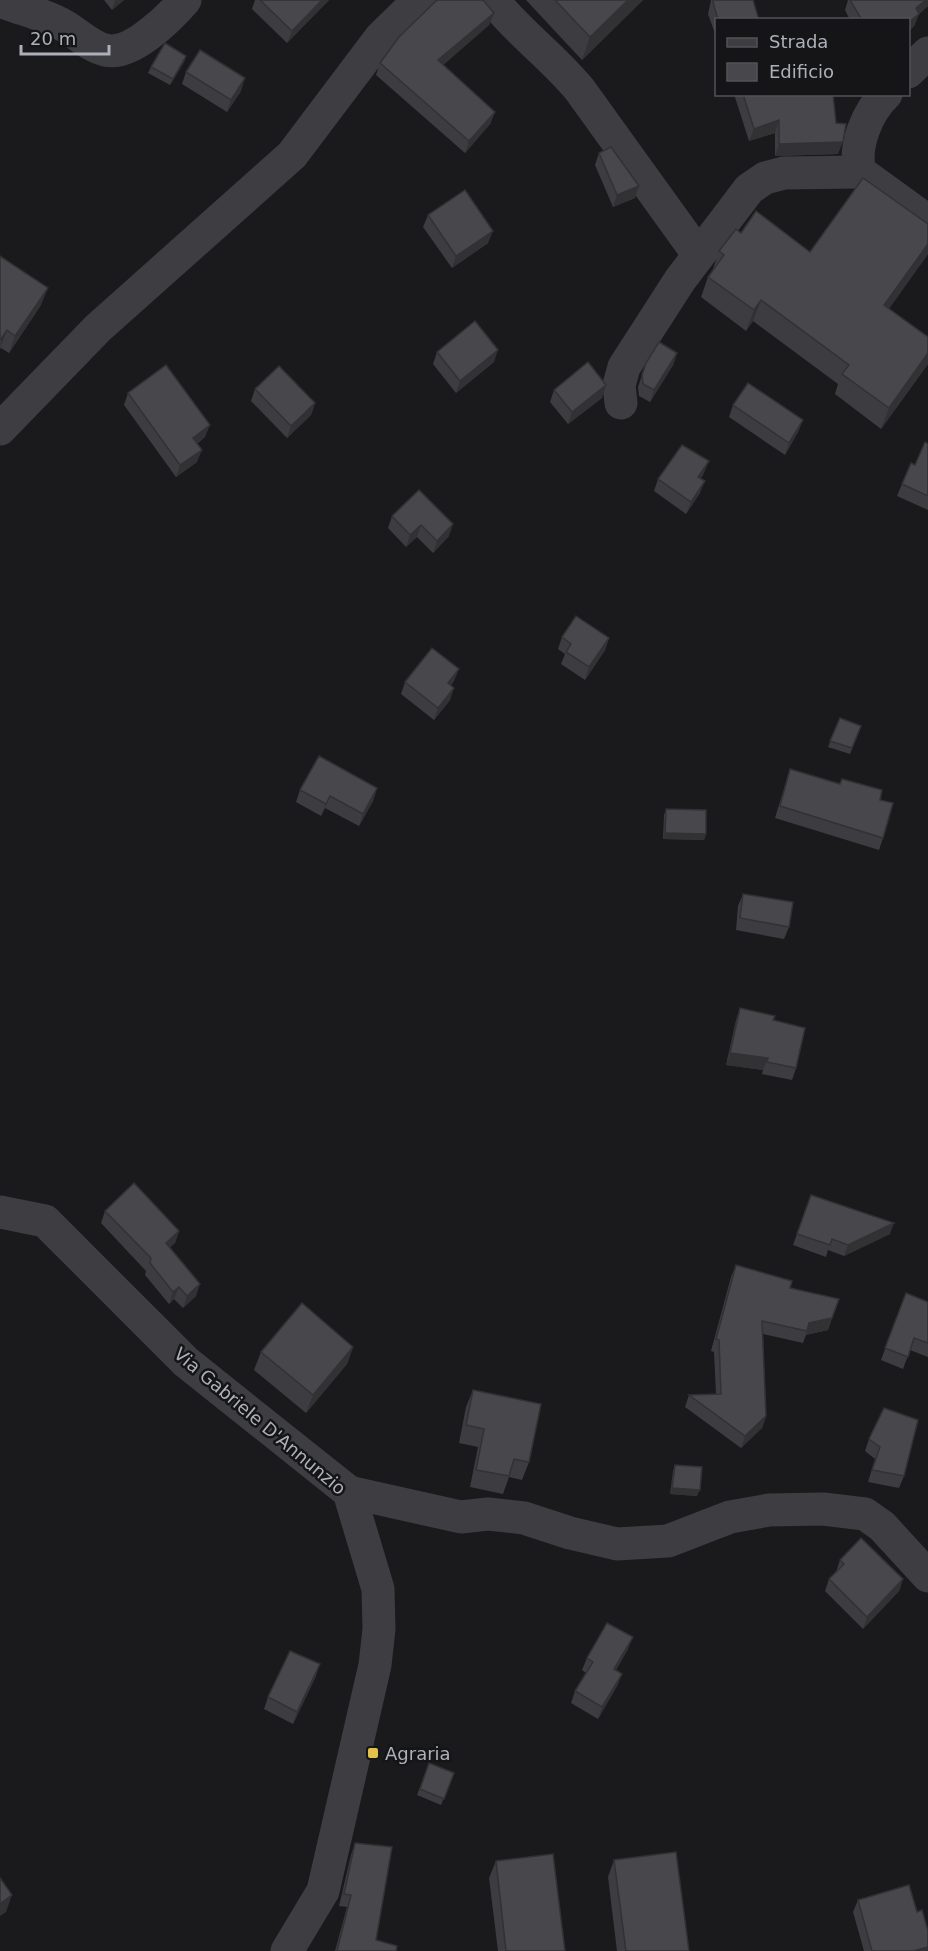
<svg xmlns="http://www.w3.org/2000/svg" width="928" height="1951" viewBox="0 0 928 1951" font-family="'DejaVu Sans',sans-serif">
	<rect width="100%" height="100%" fill="#1a1a1c"/>
	<g fill="none" stroke-linecap="round" stroke-linejoin="round">
		<g stroke="#3d3d42" stroke-width="33">
			<path d="M493 0C519 33 553 57 580 90L698 254"/>
			<path d="M0 1C20 9 43 14 61 24 77 32 88 46 105 50 131 57 170 17 185 0"/>
			<polyline points="908,72 928,53"/>
			<path d="M886 94C867 112 853 147 860 172L928 221"/>
			<polyline points="621,403 619,385 624,367 680,280 749,189 765,178 784,173 860,172"/>
			<polyline points="0,429 98,328 292,155 381,37 419,0"/>
			<polyline points="0,1212 45,1221 186,1362 349,1492 378,1589 379,1629 375,1665 323,1891 287,1951"/>
			<polyline points="349,1492 461,1517 488,1514 524,1518 570,1533 617,1544 668,1541 730,1517 769,1510 823,1509 865,1514 882,1526 928,1576"/>
		</g>
	</g>
	<g fill="#3d3d41">
		<polygon points="104,0 124,0 112,10"/>
		<polygon points="255,0 329,0 287,43 252,9"/>
		<polygon points="526,0 643,0 582,60"/>
		<polygon points="711,0 753,0 759,20 717,20 717,39 708,14"/>
		<polygon points="848,0 928,0 928,6 919,14 914,26 909,31 909,20 850,20 845,10"/>
		<polygon points="494,13 489,25 443,65 495,112 490,124 465,153 376,75 380,63"/>
		<polygon points="186,56 184,62 170,85 148,73 151,67"/>
		<polygon points="186,72 241,91 227,112 182,84"/>
		<polygon points="734,94 833,94 838,154 775,156 775,133 749,141"/>
		<polygon points="599,153 635,198 613,207 595,165"/>
		<polygon points="428,215 488,243 452,268 423,227"/>
		<polygon points="928,224 928,254 889,308 928,364 881,429 835,394 838,384 753,321 746,331 701,297 708,277 712,272 719,251 741,233 810,252"/>
		<polygon points="0,256 41,305 9,353 1,348 0,349"/>
		<polygon points="437,352 494,362 456,393 433,364"/>
		<polygon points="677,353 673,365 650,402 639,396 638,387 646,363"/>
		<polygon points="255,389 315,403 311,415 287,438 251,401"/>
		<polygon points="554,390 602,398 568,424 550,402"/>
		<polygon points="128,393 205,437 197,444 197,462 176,477 124,405"/>
		<polygon points="733,405 803,420 798,432 785,455 729,417"/>
		<polygon points="928,444 928,510 897,496 902,484 915,465"/>
		<polygon points="704,473 701,478 700,493 686,514 654,491 658,479"/>
		<polygon points="419,490 449,536 433,553 417,537 406,547 388,528 392,516"/>
		<polygon points="562,637 609,638 605,650 585,680 561,664 565,654 558,649"/>
		<polygon points="454,681 451,685 450,700 434,720 401,694 405,682"/>
		<polygon points="840,718 861,726 850,754 828,747"/>
		<polygon points="790,769 880,800 883,838 879,850 775,818"/>
		<polygon points="377,788 373,801 359,826 325,808 321,816 296,802 300,790"/>
		<polygon points="666,809 706,834 704,840 663,839 664,815"/>
		<polygon points="743,894 789,927 784,939 736,930 738,906"/>
		<polygon points="740,1008 773,1020 796,1068 792,1080 762,1074 763,1070 726,1065 736,1020"/>
		<polygon points="811,1195 890,1234 844,1256 828,1250 826,1257 793,1245"/>
		<polygon points="105,1211 179,1231 175,1243 170,1247 196,1296 183,1308 174,1299 169,1304 145,1275 146,1271 101,1223"/>
		<polygon points="736,1265 790,1288 832,1318 828,1330 806,1335 803,1343 763,1334 766,1416 762,1428 741,1448 685,1407 689,1395 716,1394 714,1352 711,1351 731,1277"/>
		<polygon points="906,1293 928,1302 928,1357 910,1350 903,1369 881,1360"/>
		<polygon points="353,1347 347,1364 306,1413 254,1370 261,1352"/>
		<polygon points="473,1390 529,1462 522,1480 509,1477 503,1494 470,1487 478,1447 459,1443 466,1407"/>
		<polygon points="884,1408 904,1476 899,1488 868,1482 875,1459 865,1451 869,1439"/>
		<polygon points="675,1465 697,1496 670,1494 673,1471"/>
		<polygon points="840,1560 903,1579 899,1591 863,1629 825,1591 829,1579 836,1572"/>
		<polygon points="628,1649 616,1670 622,1674 617,1686 598,1719 571,1703 575,1691 586,1673 582,1670 587,1658"/>
		<polygon points="316,1676 293,1724 264,1709 268,1697"/>
		<polygon points="429,1763 454,1773 441,1805 417,1795"/>
		<polygon points="355,1843 376,1940 396,1951 335,1951 347,1907 339,1906 351,1855"/>
		<polygon points="614,1860 689,1951 617,1951 608,1877"/>
		<polygon points="496,1861 565,1951 498,1951 489,1878"/>
		<polygon points="858,1900 928,1951 864,1951 853,1912"/>
	</g>
	<g fill="#323235">
		<polygon points="115,0 124,0 112,10"/>
		<polygon points="322,0 329,0 287,43 292,31"/>
		<polygon points="628,0 643,0 582,60 590,37"/>
		<polygon points="926,0 928,0 928,6 919,14 914,26 909,31 909,22 916,8"/>
		<polygon points="494,13 489,25 434,73 438,60"/>
		<polygon points="186,56 184,62 170,85 173,79"/>
		<polygon points="245,78 241,91 227,112 231,100"/>
		<polygon points="495,112 490,124 465,153 469,141"/>
		<polygon points="779,120 775,133 749,141 754,129"/>
		<polygon points="843,142 838,154 775,156 779,144"/>
		<polygon points="639,186 635,198 613,207 617,195"/>
		<polygon points="493,231 488,243 452,268 456,256"/>
		<polygon points="928,244 928,254 877,326 884,305"/>
		<polygon points="48,288 41,305 9,353 15,336"/>
		<polygon points="761,300 753,321 746,331 754,310"/>
		<polygon points="7,330 0,349 1,339"/>
		<polygon points="498,350 494,362 456,393 460,381"/>
		<polygon points="677,353 673,365 650,402 654,390"/>
		<polygon points="928,353 928,364 881,429 889,408"/>
		<polygon points="606,385 602,398 568,424 572,412"/>
		<polygon points="315,403 311,415 287,438 291,426"/>
		<polygon points="803,420 798,432 785,455 789,443"/>
		<polygon points="210,425 205,437 188,450 193,438"/>
		<polygon points="202,450 197,462 176,477 180,465"/>
		<polygon points="709,461 704,473 694,489 698,477"/>
		<polygon points="705,481 700,493 686,514 691,502"/>
		<polygon points="453,524 449,536 433,553 437,541"/>
		<polygon points="421,525 417,537 406,547 410,535"/>
		<polygon points="609,638 605,650 585,680 589,667"/>
		<polygon points="459,669 454,681 443,695 448,683"/>
		<polygon points="454,688 450,700 434,720 438,708"/>
		<polygon points="377,788 373,801 359,826 363,814"/>
		<polygon points="330,796 325,808 321,816 326,804"/>
		<polygon points="665,833 706,834 704,840 663,839"/>
		<polygon points="730,1053 768,1058 763,1070 726,1065"/>
		<polygon points="894,1223 890,1234 844,1256 848,1245"/>
		<polygon points="179,1231 175,1243 162,1255 166,1243"/>
		<polygon points="200,1284 196,1296 183,1308 187,1296"/>
		<polygon points="179,1287 174,1299 169,1304 173,1292"/>
		<polygon points="832,1318 828,1330 806,1335 809,1323"/>
		<polygon points="353,1347 347,1364 306,1413 313,1395"/>
		<polygon points="766,1416 762,1428 741,1448 745,1436"/>
		<polygon points="672,1488 700,1490 697,1496 670,1494"/>
		<polygon points="903,1579 899,1591 863,1629 867,1617"/>
		<polygon points="633,1637 628,1649 610,1681 614,1669"/>
		<polygon points="320,1664 316,1676 293,1724 297,1712"/>
		<polygon points="622,1674 617,1686 598,1719 602,1707"/>
		<polygon points="12,1895 6,1912 0,1916 0,1904"/>
		<polygon points="928,1947 928,1951 913,1951"/>
	</g>
	<g fill="#47474c" stroke="#323235" stroke-width="1.5">
		<polygon points="260,0 322,0 292,31"/>
		<polygon points="437,0 483,0 494,13 438,60 495,112 469,141 380,63 399,37"/>
		<polygon points="555,0 628,0 590,37"/>
		<polygon points="713,0 753,0 759,20 718,20 713,2"/>
		<polygon points="850,0 926,0 916,8 919,14 909,22 909,20 862,20"/>
		<polygon points="165,43 186,56 173,79 151,67"/>
		<polygon points="200,50 245,78 231,100 186,72"/>
		<polygon points="743,94 833,94 836,123 846,124 843,142 779,144 779,120 754,129"/>
		<polygon points="611,147 639,186 617,195 599,153"/>
		<polygon points="863,178 928,224 928,244 884,305 928,337 928,353 889,408 842,374 849,365 761,300 754,310 708,277 724,255 719,251 736,229 741,233 756,211 810,252"/>
		<polygon points="465,190 493,231 456,256 428,215"/>
		<polygon points="0,256 48,288 15,336 7,330 1,339 0,338"/>
		<polygon points="475,321 498,350 460,381 437,352"/>
		<polygon points="659,342 677,353 654,390 643,384 642,375 646,363"/>
		<polygon points="588,362 606,385 572,412 554,390"/>
		<polygon points="166,365 210,425 193,438 202,450 180,465 128,393"/>
		<polygon points="279,366 315,403 291,426 255,389"/>
		<polygon points="748,383 803,420 789,443 733,405"/>
		<polygon points="925,442 928,444 928,496 902,484 911,463 915,465"/>
		<polygon points="682,445 709,461 698,477 705,481 691,502 658,479"/>
		<polygon points="419,490 453,524 437,541 421,525 410,535 392,516"/>
		<polygon points="576,616 609,638 589,667 566,652 571,644 562,637"/>
		<polygon points="432,648 459,669 448,683 454,688 438,708 405,682"/>
		<polygon points="840,718 861,726 852,748 830,741"/>
		<polygon points="319,756 377,788 363,814 330,796 326,804 300,790"/>
		<polygon points="790,769 840,784 842,779 882,790 880,800 893,803 883,838 780,806"/>
		<polygon points="666,809 706,810 706,834 665,833"/>
		<polygon points="743,894 793,902 789,927 740,918"/>
		<polygon points="740,1008 775,1016 773,1020 805,1028 796,1068 767,1062 768,1058 730,1053"/>
		<polygon points="134,1183 179,1231 166,1243 200,1284 187,1296 179,1287 173,1292 150,1263 151,1258 105,1211"/>
		<polygon points="811,1195 894,1223 848,1245 832,1239 830,1245 797,1234"/>
		<polygon points="736,1265 792,1281 790,1288 839,1299 832,1318 809,1323 807,1331 762,1321 766,1416 745,1436 689,1395 721,1394 719,1340 716,1339"/>
		<polygon points="906,1293 928,1302 928,1343 914,1338 908,1357 885,1348"/>
		<polygon points="302,1303 353,1347 313,1395 261,1352"/>
		<polygon points="473,1390 541,1404 529,1462 514,1459 509,1476 476,1470 484,1429 466,1425"/>
		<polygon points="884,1408 918,1420 904,1476 872,1470 880,1447 869,1439"/>
		<polygon points="675,1465 702,1467 700,1490 672,1488"/>
		<polygon points="861,1538 903,1579 867,1617 829,1579 844,1564 840,1560"/>
		<polygon points="607,1623 633,1637 614,1669 622,1674 602,1707 575,1691 593,1662 587,1658"/>
		<polygon points="290,1651 320,1664 297,1712 268,1697"/>
		<polygon points="429,1763 454,1773 444,1799 420,1789"/>
		<polygon points="355,1843 392,1847 376,1940 397,1946 396,1951 337,1951 351,1895 344,1894"/>
		<polygon points="676,1852 689,1951 626,1951 614,1860"/>
		<polygon points="553,1854 565,1951 506,1951 496,1861"/>
		<polygon points="0,1878 12,1895 0,1904"/>
		<polygon points="909,1885 917,1912 922,1910 928,1931 928,1947 913,1951 872,1951 858,1900"/>
	</g>
	<rect fill="#e2c04b" stroke="#151517" stroke-width="2" x="367" y="1747" width="12" height="12" rx="3"/>
	<g text-anchor="middle" dominant-baseline="central" stroke-width="5" stroke-linejoin="round" paint-order="stroke">
		<g font-size="18" fill="#adb0ba" stroke="#151517">
			<text transform="translate(260 1421) rotate(40)">Via Gabriele D'Annunzio</text>
		</g>
		<g font-size="18" fill="#adb0ba" stroke="#151517" text-anchor="start">
			<text x="385" y="1753">Agraria</text>
		</g>
	</g>
	<rect x="715" y="18" width="195" height="78" fill="#151517" stroke="#525358" stroke-width="1.5"/>
	<rect x="727" y="38" width="30" height="9" fill="#3d3d42" stroke="#525358" stroke-width="1.5"/>
	<text x="769" y="48" font-size="18" fill="#adb0ba">Strada</text>
	<rect x="727" y="63" width="30" height="18" fill="#47474c" stroke="#525358" stroke-width="1.5"/>
	<text x="769" y="78" font-size="18" fill="#adb0ba">Edificio</text>
	<path d="M21 45v9h88v-9" fill="none" stroke="#adb0ba" stroke-width="3"/>
	<text x="30" y="45" font-size="18" fill="#adb0ba" stroke="#151517" stroke-width="4.5" paint-order="stroke">20 m</text>
</svg>
